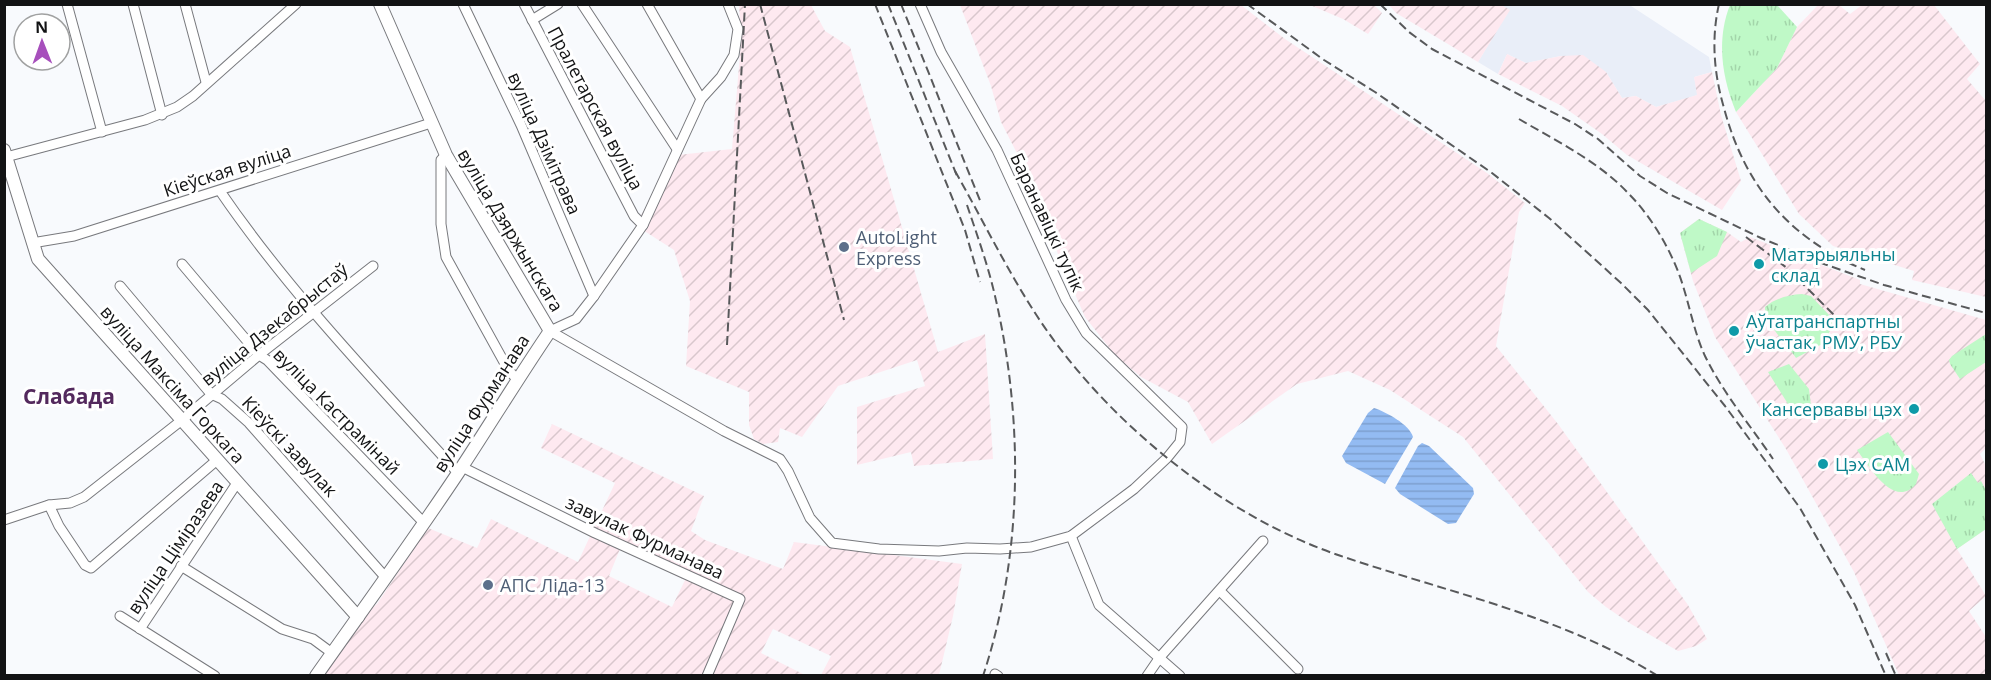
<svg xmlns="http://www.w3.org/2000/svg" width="1991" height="680" viewBox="0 0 1991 680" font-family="'Open Sans',sans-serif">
	<defs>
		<pattern id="industrial-furrows" width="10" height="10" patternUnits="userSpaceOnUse" patternTransform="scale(1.5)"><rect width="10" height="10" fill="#fee9f0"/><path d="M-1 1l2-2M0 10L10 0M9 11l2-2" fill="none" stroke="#d9c7cd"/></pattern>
		<pattern id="grass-tufts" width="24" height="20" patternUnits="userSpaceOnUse" patternTransform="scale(1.5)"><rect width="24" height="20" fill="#bff9c7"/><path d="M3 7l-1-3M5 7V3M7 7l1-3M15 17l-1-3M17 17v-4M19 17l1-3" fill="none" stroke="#a3d5aa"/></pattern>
		<pattern id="water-rules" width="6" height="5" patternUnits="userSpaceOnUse" patternTransform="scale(1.5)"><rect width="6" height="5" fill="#93bbf2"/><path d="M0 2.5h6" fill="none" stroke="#7ea0cf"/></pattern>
	</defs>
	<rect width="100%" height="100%" fill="#f8fafd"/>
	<polygon fill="#e9eef8" points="1628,4 1709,57 1712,72 1694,77 1698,95 1656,107 1636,96 1622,98 1606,72 1561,56 1526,63 1507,54 1498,74 1478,62 1509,10 1500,5"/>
	<g fill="url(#industrial-furrows)" fill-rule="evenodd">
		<polygon points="1500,4 1510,10 1478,62 1396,13 1389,5"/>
		<polygon points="739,5 811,5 825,31 850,47 938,352 985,334 993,459 914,466 911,452 857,465 857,407 925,386 917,360 838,386 802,437 780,428 778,442 763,444 754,439 749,425 749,392 686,366 690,301 674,250 635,225 678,155 732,149 741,42"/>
		<polygon points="960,5 1241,5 1285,39 1487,173 1525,203 1519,212 1496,346 1558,424 1663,570 1688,605 1707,639 1696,646 1678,651 1631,624 1606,607 1588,592 1463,437 1390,390 1348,371 1297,384 1212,444 1188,402 1141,377 1115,355 1085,317 1061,262 1028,175 1001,122 991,86"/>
		<polygon points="1310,5 1374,5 1382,13 1368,34 1343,19"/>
		<polygon points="1818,5 1839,5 1850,14 1862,5 1934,5 1980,64 1967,79 1986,101 1986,297 1912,280 1914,271 1833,246 1799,214 1736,112 1777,68 1797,27"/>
		<polygon points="1507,54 1526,63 1561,56 1583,55 1606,72 1622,98 1636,96 1656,107 1697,95 1694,77 1712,72 1721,115 1741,181 1722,210 1627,155 1602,134 1562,106 1498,74"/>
		<polygon points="1699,219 1727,232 1741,242 1750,237 1860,280 1860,284 1986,320 1986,448 1980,454 1986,466 1986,529 1957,549 1986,596 1969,611 1986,637 1986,675 1899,675 1854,572 1786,449 1715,337 1693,281 1680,233"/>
		<path d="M552 424 704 496 691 531 705 540 783 569 794 542 962 564 953 616 939 675H821L831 656 773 629 761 653 805 675 323 676 364 614 377 604 428 528 477 548 491 519 578 562 615 483 541 448ZM620 549 685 580 672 607 609 576Z"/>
	</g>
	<g fill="url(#grass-tufts)">
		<path d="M1730 5H1777L1797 27 1777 68 1736 112C1722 78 1716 40 1730 5Z"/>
		<polygon points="1699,219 1727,232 1717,256 1691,273 1680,233"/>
		<path d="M1802 294 1811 296 1832 318V324L1826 342 1796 358C1787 344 1764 323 1765 307 1776 298 1788 295 1802 294Z"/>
		<polygon points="1986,334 1986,362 1960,379 1950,364 1949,360 1952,356"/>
		<polygon points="1789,364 1809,389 1812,414 1805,404 1793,412 1768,372"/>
		<path d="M1888 432 1919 474 1916 484C1894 510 1869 466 1857 450Z"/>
		<polygon points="1971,473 1978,483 1981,481 1986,490 1986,529 1957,549 1932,504"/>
	</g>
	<g fill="url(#water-rules)">
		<path d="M1374 408C1386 412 1409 424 1413 437L1385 484 1346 463 1342 456 1368 413Z"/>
		<polygon points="1422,443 1429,446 1473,488 1474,494 1456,523 1448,524 1400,494 1395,488 1418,446"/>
	</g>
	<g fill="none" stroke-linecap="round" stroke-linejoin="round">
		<defs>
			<g id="street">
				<polyline points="67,4 102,132"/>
				<polyline points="133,4 162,115"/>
				<polyline points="185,4 206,82"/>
				<polyline points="463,4 521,125 594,296"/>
				<polyline points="524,4 634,216 643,225"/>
				<polyline points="582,4 677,149"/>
				<polyline points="647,4 701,99"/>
				<polyline points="532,20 558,4"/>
				<polyline points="446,155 441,160 441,224 446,257 509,371 517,379"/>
				<polyline points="6,157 145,120 177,107 193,96 296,4"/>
				<path d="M220 191C289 292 376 382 458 473"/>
				<polyline points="32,243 74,236 431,123"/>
				<polyline points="182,264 259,355 267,360 424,523"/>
				<polyline points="120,286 211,394 222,399 249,423 386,578"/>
				<polyline points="550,331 724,431 780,459 788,471 810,518 832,543 879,549 939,551 967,548 1000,549 1031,547 1071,536 1134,489 1167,458 1180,442 1182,427 1086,333 1066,300 997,150 941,52 920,4"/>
				<polyline points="550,331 576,319 594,296 643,225 701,99 721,77 734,55 738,29 728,4"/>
				<polyline points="462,467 595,533 740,599 707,676"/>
				<polyline points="49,505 59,526 85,565 91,568 217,460"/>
				<polyline points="4,520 49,505 70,503 84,497 182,420 259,355 373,266"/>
				<polyline points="1071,536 1099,605 1180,676"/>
				<polyline points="181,566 282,629 313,639 332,653"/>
				<polyline points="1220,591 1298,669"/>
				<polyline points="120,616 215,676"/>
				<polyline points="140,629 237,483"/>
				<polyline points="995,674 998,676"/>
				<polyline points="1147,676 1160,657 1263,541"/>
			</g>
			<g id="secondary">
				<polyline points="4,150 38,259 358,617"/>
				<path d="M316 676C364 608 412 542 458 473 489 426 518 378 550 331L446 155 380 4"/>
			</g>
		</defs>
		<use href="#street" stroke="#78797d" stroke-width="11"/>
		<use href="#secondary" stroke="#78797d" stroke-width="14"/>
		<use href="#street" stroke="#fff" stroke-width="9"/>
		<use href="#secondary" stroke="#fff" stroke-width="12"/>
		<g stroke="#58595b" stroke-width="2" stroke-dasharray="9 4.5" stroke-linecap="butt">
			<polyline points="760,4 844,320"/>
			<polyline points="875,4 965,230 980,282"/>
			<polyline points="888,4 957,176"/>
			<polyline points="901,4 981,203"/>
			<polyline points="1247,4 1324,60 1375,92 1492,173 1549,218 1621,283 1648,310 1725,406 1800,508 1855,605 1886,676"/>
			<polyline points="1380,4 1409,32 1432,49 1575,124 1598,139 1640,176 1667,193 1761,238 1824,264 1884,285 1986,313"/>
			<path d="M1719 4C1711 39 1714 74 1724 108 1745 187 1790 239 1865 270"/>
			<path d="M1519 119C1556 141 1598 161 1628 193 1650 215 1668 245 1679 274 1689 301 1693 330 1705 356 1723 393 1750 425 1773 459"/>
			<path d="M955 171C980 215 1003 262 1030 305 1098 415 1219 515 1341 556 1447 592 1562 616 1658 676"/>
			<path d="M967 205C977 235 988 265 995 296 1024 420 1023 555 983 676"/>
			<polyline points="1746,237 1787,268 1834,315"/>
			<polyline points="727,345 745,4"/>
			<polyline points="1886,653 1896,676"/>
		</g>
	</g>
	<g fill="#5c6f8a" stroke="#fff" stroke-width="2">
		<circle cx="844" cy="247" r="6"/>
		<circle cx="488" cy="585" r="6"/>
	</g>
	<g fill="#0f9aa8" stroke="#fff" stroke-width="2">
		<circle cx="1759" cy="264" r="6"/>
		<circle cx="1734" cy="331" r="6"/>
		<circle cx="1914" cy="409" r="6"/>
		<circle cx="1823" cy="464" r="6"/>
	</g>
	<g text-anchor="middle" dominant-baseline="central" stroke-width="6" stroke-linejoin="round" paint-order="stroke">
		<g font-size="18" fill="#121314" stroke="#fff">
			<text transform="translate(596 108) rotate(62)">Пралетарская вуліца</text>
			<text transform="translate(545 143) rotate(66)">вуліца Дзімітрава</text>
			<text transform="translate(227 170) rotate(-18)">Кіеўская вуліца</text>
			<text transform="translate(1048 222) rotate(65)">Баранавіцкі тупік</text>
			<text transform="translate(511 230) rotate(59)">вуліца Дзяржынскага</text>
			<text transform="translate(274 324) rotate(-39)">вуліца Дзекабрыстаў</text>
			<text transform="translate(173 384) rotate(48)">вуліца Максіма Горкага</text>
			<text transform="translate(481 403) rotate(-57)">вуліца Фурманава</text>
			<text transform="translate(337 411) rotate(45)">вуліца Кастрамінай</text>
			<text transform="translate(290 446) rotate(47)">Кіеўскі завулак</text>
			<text transform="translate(645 537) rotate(25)">завулак Фурманава</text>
			<text transform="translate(175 547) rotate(-56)">вуліца Ціміразева</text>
		</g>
		<g font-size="18" fill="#4e5e75" stroke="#fff" text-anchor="start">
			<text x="856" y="237">AutoLight<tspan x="856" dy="21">Express</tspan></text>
			<text x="500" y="585">АПС Ліда-13</text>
		</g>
		<g font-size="18" fill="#0d838f" stroke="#fff" text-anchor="start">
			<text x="1771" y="254">Матэрыяльны<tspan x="1771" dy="21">склад</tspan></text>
			<text x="1746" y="321">Аўтатранспартны<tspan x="1746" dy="21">ўчастак, РМУ, РБУ</tspan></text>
			<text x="1902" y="409" text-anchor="end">Кансервавы цэх</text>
			<text x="1835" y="464">Цэх САМ</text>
		</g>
		<g font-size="21" font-weight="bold" fill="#53295d" stroke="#fff">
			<text x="69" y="396">Слабада</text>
		</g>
	</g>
	<rect width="1991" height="680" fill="none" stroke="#121314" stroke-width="12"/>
	<g transform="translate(42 42) rotate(359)"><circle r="28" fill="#ffffff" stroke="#a0a1a1" stroke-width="1.5"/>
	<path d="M0-4.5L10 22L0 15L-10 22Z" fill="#a74fbc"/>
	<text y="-9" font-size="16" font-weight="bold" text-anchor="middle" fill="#121314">N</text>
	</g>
</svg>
